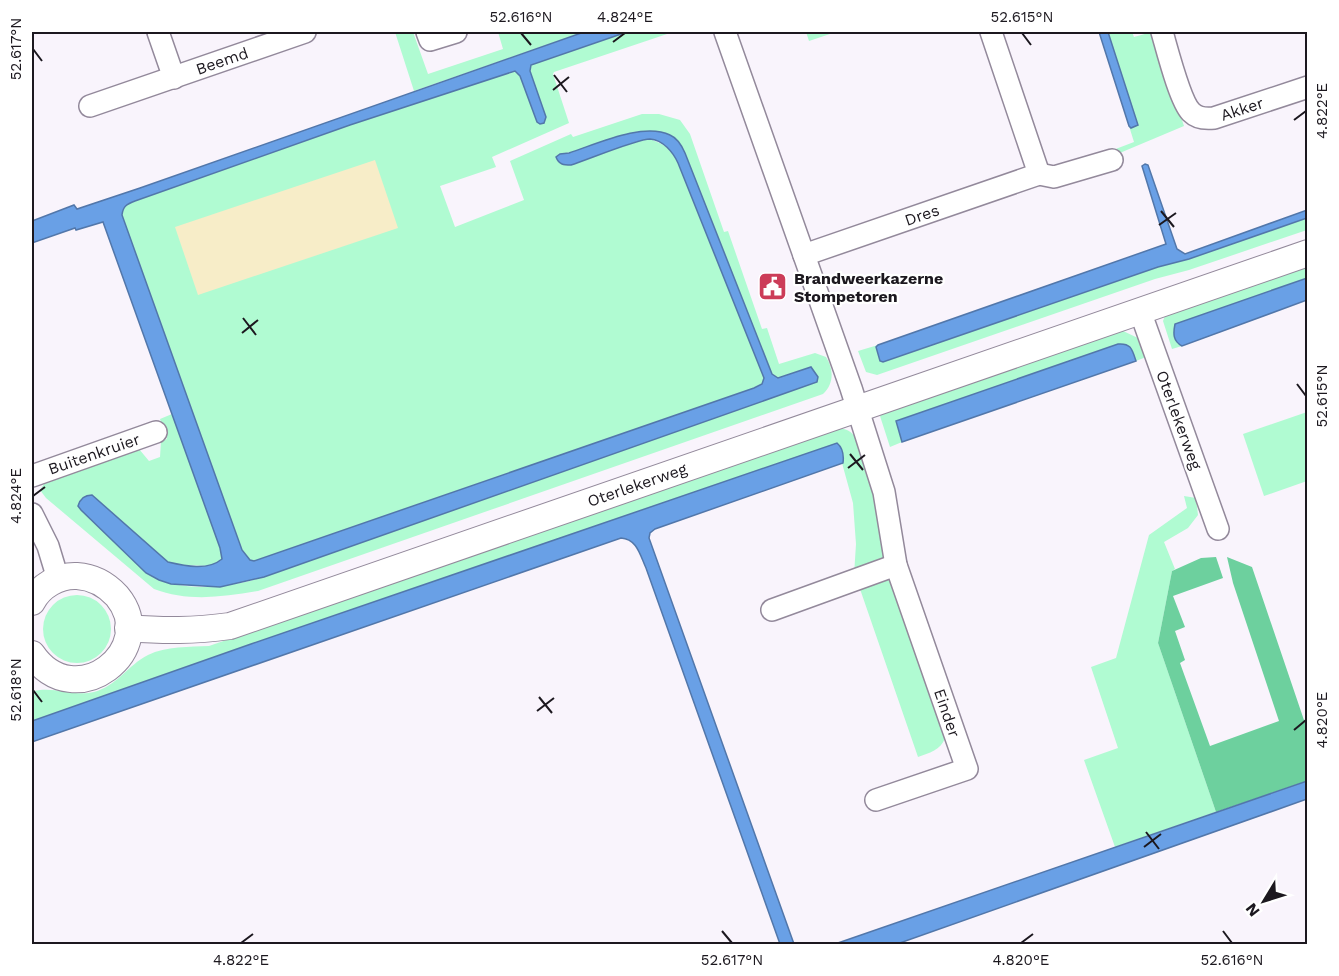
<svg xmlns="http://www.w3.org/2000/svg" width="1339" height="976" viewBox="0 0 1339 976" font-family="'Work Sans',sans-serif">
	<rect width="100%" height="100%" fill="#f9f4fc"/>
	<g fill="#b0fbd2">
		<polygon points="395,32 413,32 428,74 503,49 498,32 584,32 414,91"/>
		<path d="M627 32H673L554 72 553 74 569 123 492 157 496 167 440 186 455 227 524 200 510 161 571 134 573 137 642 114H659L680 120 690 134 724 232 728 231 762 329 767 328 779 364 815 353 826 357C834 369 834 384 823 394L258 591C223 597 188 602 154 589L46 498 40 490 44 484 139 449 149 461 160 457 161 441 167 439 160 419 172 414 220 548 222 559 211 566 180 565 168 562 154 551 81 510 146 573C183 594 225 588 264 577L811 367 778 378 772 374 685 153 671 135 560 154 556 157 650 139C664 144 672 149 678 163L764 378 762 384 754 388 254 561 250 560 242 550 122 215C123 206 127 204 135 201L350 125 515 71 520 76 537 122 530 65Z"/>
		<polygon points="806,32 836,32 809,41"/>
		<polygon points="1108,32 1132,32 1134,37 1152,32 1184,126 1115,155 1113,150 1134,142 1129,126 1131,128"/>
		<polygon points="1307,218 1307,230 1189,270 1155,279 877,375 866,372 858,351 878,345 876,347 880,361 883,362 1158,267 1189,259"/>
		<path d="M1307 265V278L1175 324C1174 334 1173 341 1182 346L1172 349 1163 321 1166 313Z"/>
		<polygon points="1121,330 1140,339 1146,357 1136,361 1131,347 1118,344 896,421 902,442 890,447 880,416 887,411"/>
		<polygon points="1307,412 1307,481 1264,496 1243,434"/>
		<path d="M838 428C847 429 851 431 856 438L872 486 884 562 854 575 856 544 853 503 842 463H843L251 644 32 721V692L34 691C55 686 74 697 94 692 117 686 128 665 148 655 166 646 190 647 209 646Z"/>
		<polygon points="1184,496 1196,498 1198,515 1188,528 1164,542 1175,569 1172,571 1158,643 1216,812 1115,847 1084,760 1118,748 1091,667 1116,658 1149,535 1187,508"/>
		<path d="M888 580 891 582 945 738C941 750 929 753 918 757L860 589Z"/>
		<circle cx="77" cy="629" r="34"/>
	</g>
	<polygon fill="#6dd09e" points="1216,557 1223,578 1173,596 1185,627 1175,631 1185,660 1180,663 1210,746 1279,721 1233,583 1227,557 1252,567 1307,729 1307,781 1216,812 1158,643 1172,571 1201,558"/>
	<polygon fill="#f7edc8" points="375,160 398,228 198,295 175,227"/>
	<g fill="#69a0e6" stroke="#5277aa" stroke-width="1.5">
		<path d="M584 32H627L531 65 530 71 546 117 544 123 540 124 537 122 520 76 515 71 350 125 135 201C127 204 123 206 122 215L242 550 250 560 254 561 754 388 762 384 764 378 678 163C673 152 663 140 650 139 637 139 587 160 571 165 564 165 559 165 556 157L560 154 569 153C597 144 643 122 670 135 677 138 682 146 685 153L772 374 778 378 811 367 818 377 817 382 264 577 220 587 171 584 159 580 146 573 81 510 78 506C80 499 84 495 92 495L168 562C185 566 208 571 222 559L220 548 103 222 76 230 75 228 32 243V221L74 205 77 209 140 188Z"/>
		<polygon points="1099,32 1108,32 1138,125 1131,128 1129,126"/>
		<polygon points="1145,164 1148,165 1177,249 1185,254 1307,210 1307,218 1189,259 1158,267 883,362 880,361 876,347 878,345 1166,244 1142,166"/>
		<path d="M1307 278V300L1182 346C1173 341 1173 334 1175 324Z"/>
		<path d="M1118 344C1131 343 1132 349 1136 361L902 442 896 421Z"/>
		<path d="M837 443C843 448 844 455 843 463L655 529 650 533 649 538 794 944H780L646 568C640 555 637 539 621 538L32 742V721L251 644Z"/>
		<polygon points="1307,781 1307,799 897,944 835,944"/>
	</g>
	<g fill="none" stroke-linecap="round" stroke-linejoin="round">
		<defs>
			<g id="minor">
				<polyline points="158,32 174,78"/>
				<polyline points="427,32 430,40 456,32"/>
				<polyline points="725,32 851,388 884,492 896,565 967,769 876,800"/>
				<path d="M1162 32C1167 49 1180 101 1191 112 1197 118 1206 119 1214 118L1308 87"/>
				<polyline points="90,106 305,32"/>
				<polyline points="1039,174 1054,177 1112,160"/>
				<polyline points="804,255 1039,174 991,32"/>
				<polyline points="1140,311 1218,529"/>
				<polyline points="32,476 156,432"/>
				<polyline points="32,514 48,546 58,579"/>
				<polyline points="772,610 896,565"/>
			</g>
			<g id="tertiary">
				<path d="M32 602C40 586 59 575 77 576 93 577 106 584 117 596 161 649 75 717 32 654"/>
				<path d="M128 628C165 631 193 631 230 626L1308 253"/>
			</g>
		</defs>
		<use href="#minor" stroke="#93899b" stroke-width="24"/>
		<use href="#tertiary" stroke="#93899b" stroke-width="28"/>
		<use href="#minor" stroke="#fff" stroke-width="21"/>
		<use href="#tertiary" stroke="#fff" stroke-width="26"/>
	</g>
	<path fill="none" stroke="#1c181f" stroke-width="2" d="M521 33 531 45M1022 33 1031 45M613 42 625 33M33 49 42 61M554 75 567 92M553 90 569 77M1294 120 1306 111M1161 211 1174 227M1159 225 1176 213M243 318 256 335M242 333 258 320M1297 384 1306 396M850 454 863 470M848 468 865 455M33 496 45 487M33 690 42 702M539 697 552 713M537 711 554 698M1294 730 1306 720M1146 832 1159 849M1144 847 1161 834M722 931 732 943M1223 931 1232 943M241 943 253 934M1021 943 1033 934"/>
	<defs>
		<symbol id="civic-square" viewBox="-11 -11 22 22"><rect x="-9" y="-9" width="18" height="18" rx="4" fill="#cc3c58" stroke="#fff"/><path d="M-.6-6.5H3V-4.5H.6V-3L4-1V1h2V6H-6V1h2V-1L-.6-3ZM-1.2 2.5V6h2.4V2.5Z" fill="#fff"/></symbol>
	</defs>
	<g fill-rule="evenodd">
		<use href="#civic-square" x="756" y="270" width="33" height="33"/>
	</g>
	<g text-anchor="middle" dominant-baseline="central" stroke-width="4.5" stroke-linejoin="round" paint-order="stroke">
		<g font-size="16" fill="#1c181f" stroke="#fff">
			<text transform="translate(222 61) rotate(-19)">Beemd</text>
			<text transform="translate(1242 109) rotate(-18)">Akker</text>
			<text transform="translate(922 215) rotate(-19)">Dres</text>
			<text transform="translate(1179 420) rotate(70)">Oterlekerweg</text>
			<text transform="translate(94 454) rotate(-19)">Buitenkruier</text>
			<text transform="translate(637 485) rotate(-19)">Oterlekerweg</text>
			<text transform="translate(947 713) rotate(71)">Einder</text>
		</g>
		<g font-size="16" font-weight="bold" fill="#1c181f" stroke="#fff" text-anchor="start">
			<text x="794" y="278">Brandweerkazerne<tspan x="794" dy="18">Stompetoren</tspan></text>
		</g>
	</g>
	<rect width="1339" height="976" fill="none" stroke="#ffffff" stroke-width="66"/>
	<g transform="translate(1264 901) rotate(232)" stroke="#ffffff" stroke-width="4.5" paint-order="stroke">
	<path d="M0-4.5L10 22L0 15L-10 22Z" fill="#1c181f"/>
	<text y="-9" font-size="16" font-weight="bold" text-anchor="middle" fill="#1c181f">N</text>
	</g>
	<rect x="33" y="33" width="1273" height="910" fill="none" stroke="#1c181f" stroke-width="2"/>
	<g font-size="15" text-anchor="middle" fill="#1c181f">
		<text x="521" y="22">52.616°N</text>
		<text x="625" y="22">4.824°E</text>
		<text x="1022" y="22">52.615°N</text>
		<text transform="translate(16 49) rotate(-90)" y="5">52.617°N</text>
		<text transform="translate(1322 111) rotate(-90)" y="5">4.822°E</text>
		<text transform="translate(1322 396) rotate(-90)" y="5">52.615°N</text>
		<text transform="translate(16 496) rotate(-90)" y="5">4.824°E</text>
		<text transform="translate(16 690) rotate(-90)" y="5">52.618°N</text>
		<text transform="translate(1322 720) rotate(-90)" y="5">4.820°E</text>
		<text x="241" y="965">4.822°E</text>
		<text x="732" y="965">52.617°N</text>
		<text x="1021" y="965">4.820°E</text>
		<text x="1232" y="965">52.616°N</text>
	</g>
</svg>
